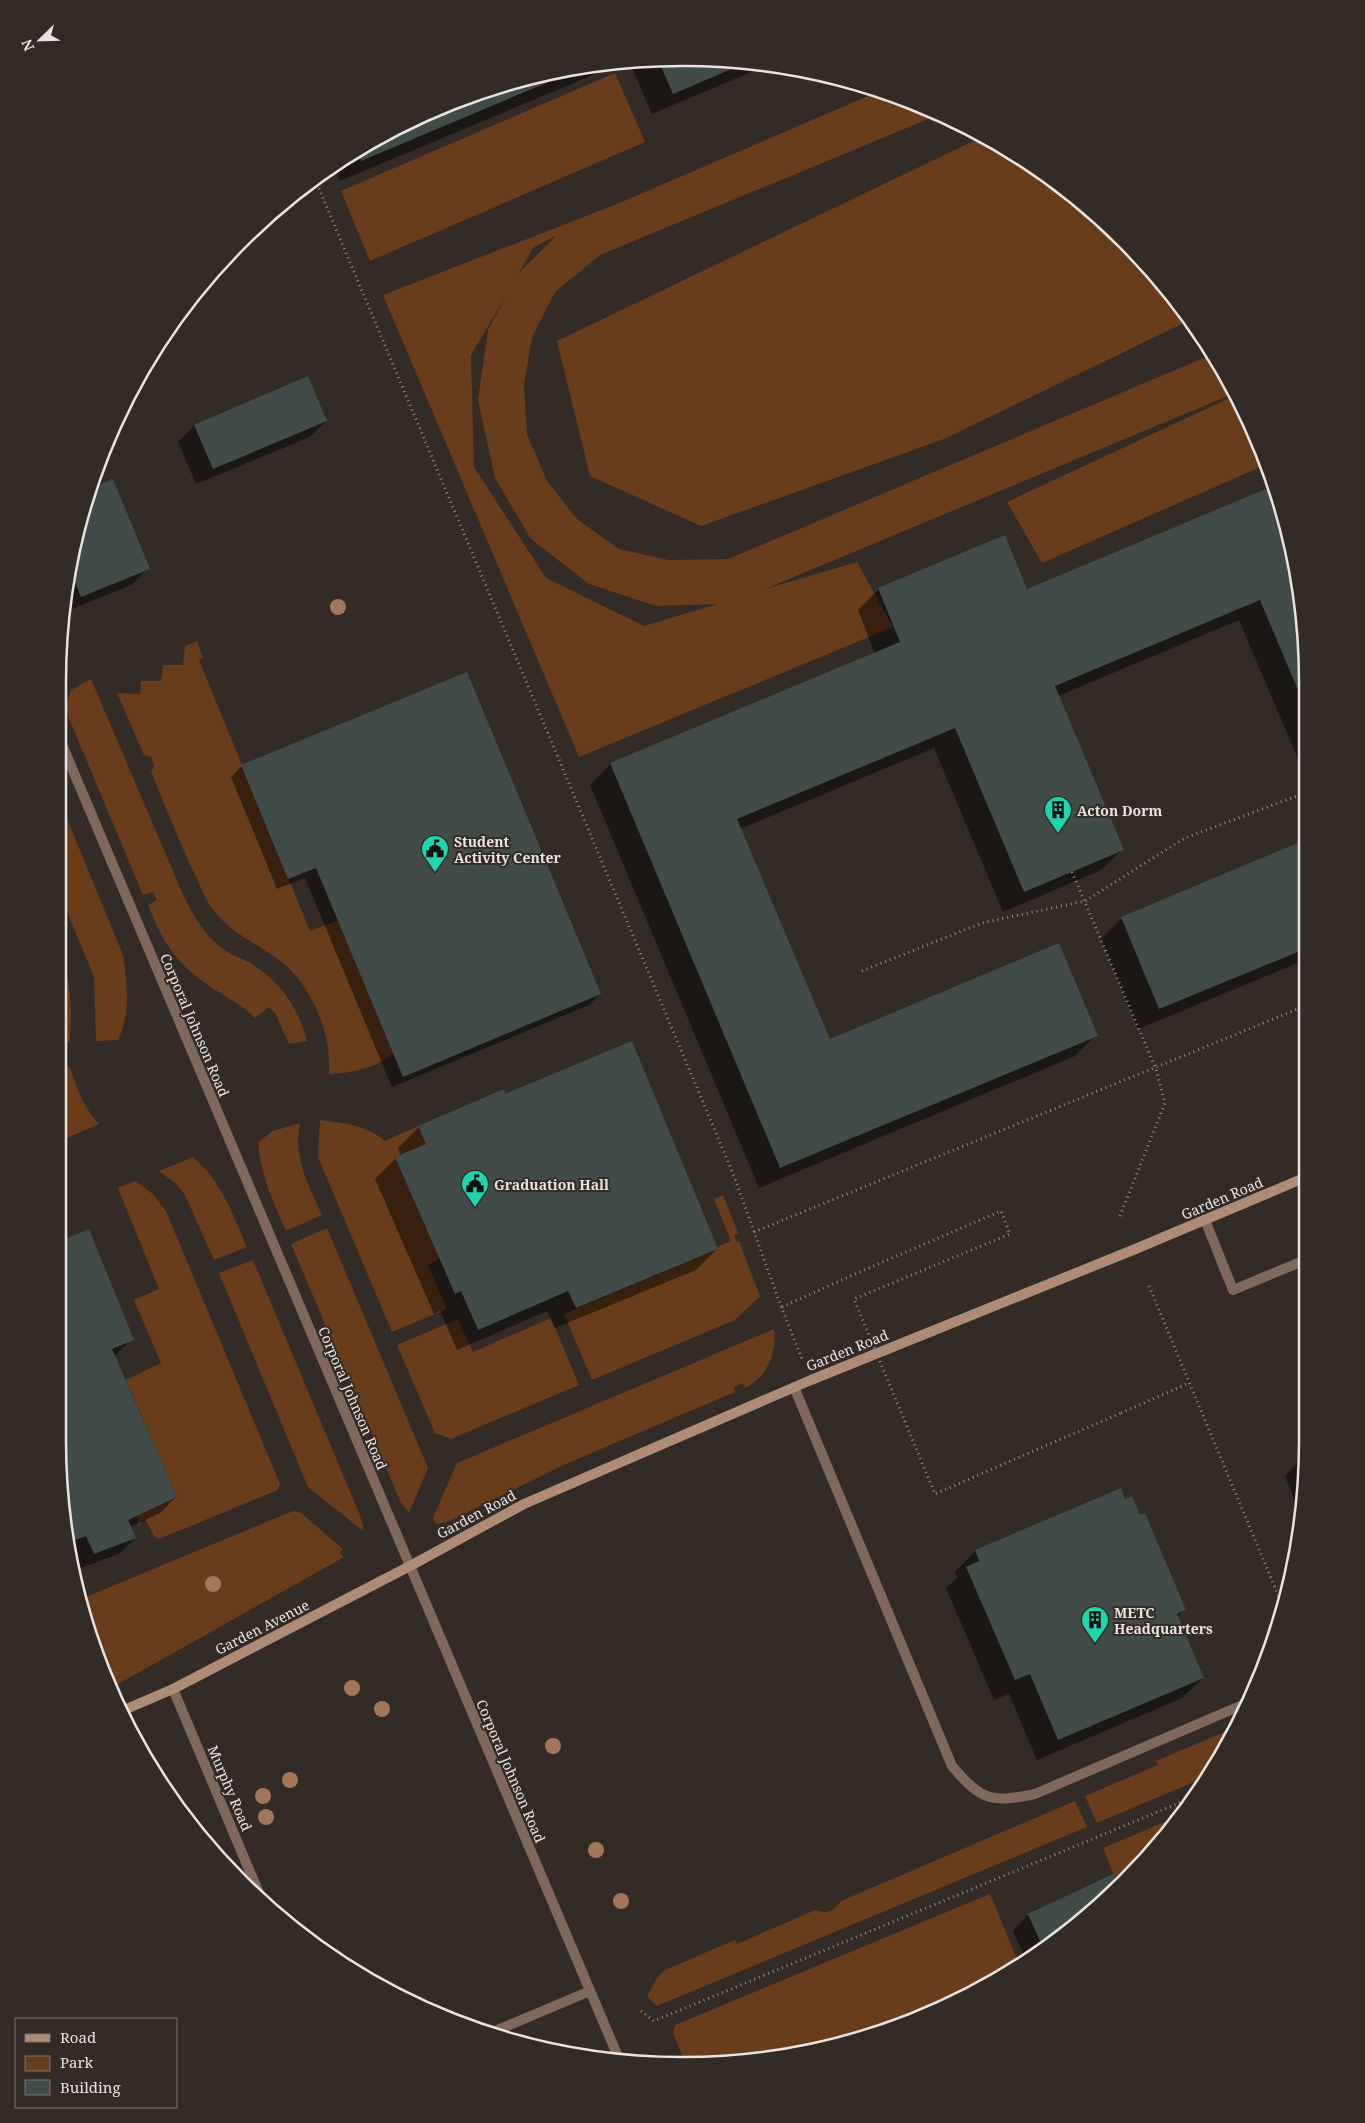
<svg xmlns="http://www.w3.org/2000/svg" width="1365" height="2123" viewBox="0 0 1365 2123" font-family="'Noto Serif',serif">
	<rect width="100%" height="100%" fill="#332b26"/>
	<g fill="#693c1c" fill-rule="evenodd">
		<polygon points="615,73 645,142 370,261 341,191"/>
		<path d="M882 90 938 115 600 255 555 292 532 337 524 385 527 434 547 481 577 519 619 549 668 560 728 559 1211 355 1235 393 765 589 857 562 893 627 579 757 383 295 617 204ZM555 236V237L519 273 533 248ZM506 296 488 330 478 400 495 478 531 539 589 584 656 606 717 604 644 626 546 578 474 467 471 355Z"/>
		<polygon points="984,136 995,141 1094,212 1179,302 1190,320 944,439 701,526 590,476 557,341"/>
		<polygon points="1236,395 1243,406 1265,465 1042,563 1007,502"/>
		<path d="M197 641 203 658 199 660 310 931 338 920 394 1053C377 1068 351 1073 329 1074 329 1065 329 1056 328 1047 323 1017 305 978 279 960 256 943 231 933 213 910 206 901 201 888 196 877 179 842 166 807 151 772L154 766 151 757 144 755 117 693 140 694 141 681H161L163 665H183L185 646Z"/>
		<path d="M91 679 184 897C193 915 206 937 223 949 231 955 241 958 250 963 281 981 298 1008 307 1041L289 1044 275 1013 269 1007 255 1018C243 1006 231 1000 217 991 179 967 164 946 148 905L157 900 153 892 143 895 65 709 71 690Z"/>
		<path d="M63 809 123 955C127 983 131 1014 118 1040L96 1041 94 977 63 902Z"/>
		<path d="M63 964C73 988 71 1016 70 1042L63 1043Z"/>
		<path d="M70 1067C76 1087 84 1108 99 1124L63 1140V1068Z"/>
		<path d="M320 1120C343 1123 367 1125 385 1141L418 1126 426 1144 395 1157 440 1259 428 1265 447 1309 392 1332 318 1157Z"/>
		<path d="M300 1123C293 1159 308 1183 322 1215L286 1231C273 1201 260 1174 258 1142L273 1131Z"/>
		<path d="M193 1157C222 1182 232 1213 247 1247L214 1260 185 1195 176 1184 159 1171Z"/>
		<polygon points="135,1181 153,1194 166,1211 280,1484 278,1490 159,1539 154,1536 145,1519 140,1521 141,1524 139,1525 136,1516 177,1497 126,1380 161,1363 134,1300 159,1289 118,1188"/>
		<polygon points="723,1195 738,1233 734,1236 737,1242 739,1241 760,1296 735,1320 592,1380 564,1314 718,1249 717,1247 731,1241 714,1199"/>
		<polygon points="327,1228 428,1468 409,1513 401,1503 291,1244"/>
		<polygon points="253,1260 359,1513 363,1525 363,1531 308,1487 219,1273"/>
		<polygon points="551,1318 579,1385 451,1439 435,1433 397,1345 458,1319 473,1352"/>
		<path d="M774 1329C777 1353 768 1376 745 1388L743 1383 734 1387 735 1392 568 1463 447 1522 436 1524 433 1518 457 1463Z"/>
		<polygon points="293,1511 301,1513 343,1549 340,1553 344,1557 113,1687 91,1641 81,1599"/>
		<polygon points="1234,1728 1208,1776 1097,1823 1085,1796 1158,1765 1156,1761"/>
		<path d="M1075 1801 1087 1827 657 2006 647 1996 657 1978 665 1970 735 1940 737 1944 815 1910C828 1914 833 1912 841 1901Z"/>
		<polygon points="1181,1815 1153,1852 1117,1883 1103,1848"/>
		<polygon points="990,1894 1020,1966 959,2001 845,2044 686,2065 673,2033 675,2025"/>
	</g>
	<g fill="#0007">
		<polygon points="641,59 764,63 770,64 652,114 629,61"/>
		<polygon points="624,62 340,181 334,167 406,122 520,79"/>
		<polygon points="326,421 310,437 196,484 178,442 194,426"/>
		<polygon points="1274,487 1286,521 1306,642 1306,778 1239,620 1058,696 1122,850 1101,870 1050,892 1003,912 934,748 740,829 829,1041 1096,1035 1075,1056 759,1188 590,785 611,764 875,654 858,610 878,590 1004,537 1026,591"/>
		<polygon points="93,489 148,568 133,584 65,612 63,601"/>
		<polygon points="242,766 600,994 589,1005 392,1087 305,878 277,889 231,777"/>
		<polygon points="1305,841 1305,960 1138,1029 1101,939 1122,918"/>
		<polygon points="505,1095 717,1249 696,1270 555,1328 547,1311 457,1350 440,1311 434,1314 375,1179 396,1158 401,1156 398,1148 419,1127"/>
		<polygon points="89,1230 132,1339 114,1356 176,1497 160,1513 130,1527 135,1538 119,1554 78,1569 70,1551 63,1522 63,1241"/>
		<polygon points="1302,1458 1302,1518 1285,1476"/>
		<polygon points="1120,1490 1185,1609 1177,1617 1203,1678 1182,1698 1037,1760 1009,1694 994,1700 946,1588 957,1578 955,1572 975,1551"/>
		<polygon points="1113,1876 1116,1884 1027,1962 1013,1931 1028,1915"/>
	</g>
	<g fill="#414c48">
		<polygon points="658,59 673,60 748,62 673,94"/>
		<polygon points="577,70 361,161 357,152 406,122 520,79"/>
		<polygon points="308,376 327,421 213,469 194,425"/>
		<polygon points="113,479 150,569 81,597 71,572 93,487"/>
		<polygon points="1273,486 1286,521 1306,642 1306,709 1260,600 1055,686 1124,850 1024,892 955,728 737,819 830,1039 1059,943 1098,1036 780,1168 610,763 900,642 878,588 1005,535 1027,589"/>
		<polygon points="467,672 601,994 403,1077 316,868 288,879 241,765"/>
		<polygon points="1305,840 1305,949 1159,1009 1121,917"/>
		<polygon points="632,1041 718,1249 576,1308 568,1291 478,1330 461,1291 455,1294 395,1157 426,1144 418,1126 504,1089 505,1094"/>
		<polygon points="89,1229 134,1340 112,1349 177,1497 128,1520 136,1538 94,1554 86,1536 68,1543 63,1522 63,1240"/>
		<polygon points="1121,1488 1125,1499 1132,1496 1140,1515 1145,1513 1186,1610 1177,1614 1204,1678 1058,1740 1030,1674 1015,1680 966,1567 979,1561 975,1550"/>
		<polygon points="1113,1874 1117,1883 1043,1948 1028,1914"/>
	</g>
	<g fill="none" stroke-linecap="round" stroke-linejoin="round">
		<g stroke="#958e8a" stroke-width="3" stroke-dasharray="1 4" stroke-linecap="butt">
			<polyline points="315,179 734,1176 779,1301 802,1359"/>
			<polyline points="1072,872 1156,1069 1165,1103 1120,1216"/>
			<polyline points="862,971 982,923 1085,901 1185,838 1302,794"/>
			<polyline points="754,1232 1305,1006"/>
			<polyline points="1149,1286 1281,1602"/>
			<polyline points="782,1307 855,1274"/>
			<polyline points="1121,1413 1189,1383"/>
			<polyline points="641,2011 654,2021 1196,1796"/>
		</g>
		<g stroke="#7f695c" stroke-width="10">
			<polyline points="1205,1220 1233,1290 1303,1261"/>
			<polyline points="173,1689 261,1898"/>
			<polyline points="488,2034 590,1991"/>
		</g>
		<g stroke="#7f695c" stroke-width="10">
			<polyline points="63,747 619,2059"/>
			<path d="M794 1387 952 1766C982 1801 991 1803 1035 1794L1247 1703"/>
		</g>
		<polyline stroke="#ae8b75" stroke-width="10" points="124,1710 173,1689 410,1566 524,1504 811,1380 1133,1250 1304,1178"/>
		<polyline stroke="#958e8a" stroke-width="3" stroke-dasharray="1 4" stroke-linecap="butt" points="855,1274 1001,1211 1010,1234 854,1299 935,1494 1121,1413"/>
	</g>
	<g fill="#a37659">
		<circle cx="338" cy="607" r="8"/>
		<circle cx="213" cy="1584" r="8"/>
		<circle cx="352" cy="1688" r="8"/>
		<circle cx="382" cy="1709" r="8"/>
		<circle cx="553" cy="1746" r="8"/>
		<circle cx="290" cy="1780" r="8"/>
		<circle cx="263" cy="1796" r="8"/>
		<circle cx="266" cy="1817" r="8"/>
		<circle cx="596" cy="1850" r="8"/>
		<circle cx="621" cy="1901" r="8"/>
	</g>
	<defs>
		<symbol id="building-pin" viewBox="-11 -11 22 30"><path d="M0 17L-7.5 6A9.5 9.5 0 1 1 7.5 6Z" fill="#1fd5b0" stroke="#332b26"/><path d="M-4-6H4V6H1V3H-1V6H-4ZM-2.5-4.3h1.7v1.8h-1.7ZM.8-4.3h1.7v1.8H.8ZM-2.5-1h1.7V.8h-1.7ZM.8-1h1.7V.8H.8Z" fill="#111"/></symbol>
		<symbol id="civic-pin" viewBox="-11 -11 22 30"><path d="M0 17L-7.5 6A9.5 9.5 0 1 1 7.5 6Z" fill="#1fd5b0" stroke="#332b26"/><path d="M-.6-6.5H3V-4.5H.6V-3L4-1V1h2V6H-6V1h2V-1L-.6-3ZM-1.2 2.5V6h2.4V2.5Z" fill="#111"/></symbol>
	</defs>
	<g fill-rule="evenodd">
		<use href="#building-pin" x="1042" y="794" width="32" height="43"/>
		<use href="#civic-pin" x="419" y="833" width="32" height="43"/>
		<use href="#civic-pin" x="459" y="1168" width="32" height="43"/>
		<use href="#building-pin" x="1079" y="1604" width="32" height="43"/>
	</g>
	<g text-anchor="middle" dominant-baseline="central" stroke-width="4" stroke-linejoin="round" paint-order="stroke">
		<g font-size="14" font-weight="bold" fill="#eae4e1" stroke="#332b26" text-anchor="start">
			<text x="1077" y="810">Acton Dorm</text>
			<text x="454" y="841">Student<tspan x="454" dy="16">Activity Center</tspan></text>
			<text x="494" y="1184">Graduation Hall</text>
			<text x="1114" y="1612">METC<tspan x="1114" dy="16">Headquarters</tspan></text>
		</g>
		<g font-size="14" fill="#eae4e1" stroke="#332b26">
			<text transform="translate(195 1025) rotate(67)">Corporal Johnson Road</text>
			<text transform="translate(1222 1198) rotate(-23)">Garden Road</text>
			<text transform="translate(847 1350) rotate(-22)">Garden Road</text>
			<text transform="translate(353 1398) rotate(67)">Corporal Johnson Road</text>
			<text transform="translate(476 1514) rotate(-28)">Garden Road</text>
			<text transform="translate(262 1627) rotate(-27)">Garden Avenue</text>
			<text transform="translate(511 1771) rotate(67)">Corporal Johnson Road</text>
			<text transform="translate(230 1788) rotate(67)">Murphy Road</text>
		</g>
	</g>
	<path d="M0 0H1365V2123H0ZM682 66H683A616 616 0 0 1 1299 682V1441A616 616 0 0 1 683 2057H682A616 616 0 0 1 66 1441V682A616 616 0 0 1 682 66Z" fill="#332b26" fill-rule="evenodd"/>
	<path fill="none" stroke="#eae4e1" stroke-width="2.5" d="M682 66H683A616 616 0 0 1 1299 682V1441A616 616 0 0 1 683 2057H682A616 616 0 0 1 66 1441V682A616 616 0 0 1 682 66Z"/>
	<rect x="15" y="2018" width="162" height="90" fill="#332b26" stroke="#7c7571"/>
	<rect x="25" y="2034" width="25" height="8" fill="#ae8b75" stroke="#7c7571"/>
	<text x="60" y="2043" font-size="15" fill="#eae4e1">Road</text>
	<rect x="25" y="2056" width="25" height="15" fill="#693c1c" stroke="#7c7571"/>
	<text x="60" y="2068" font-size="15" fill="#eae4e1">Park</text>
	<rect x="25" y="2080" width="25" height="15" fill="#414c48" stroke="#7c7571"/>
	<text x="60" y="2093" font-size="15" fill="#eae4e1">Building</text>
	<g transform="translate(40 40) rotate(247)" stroke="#332b26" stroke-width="4" paint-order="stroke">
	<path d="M0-4L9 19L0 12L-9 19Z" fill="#eae4e1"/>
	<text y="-8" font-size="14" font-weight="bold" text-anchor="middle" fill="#eae4e1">N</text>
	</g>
</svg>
